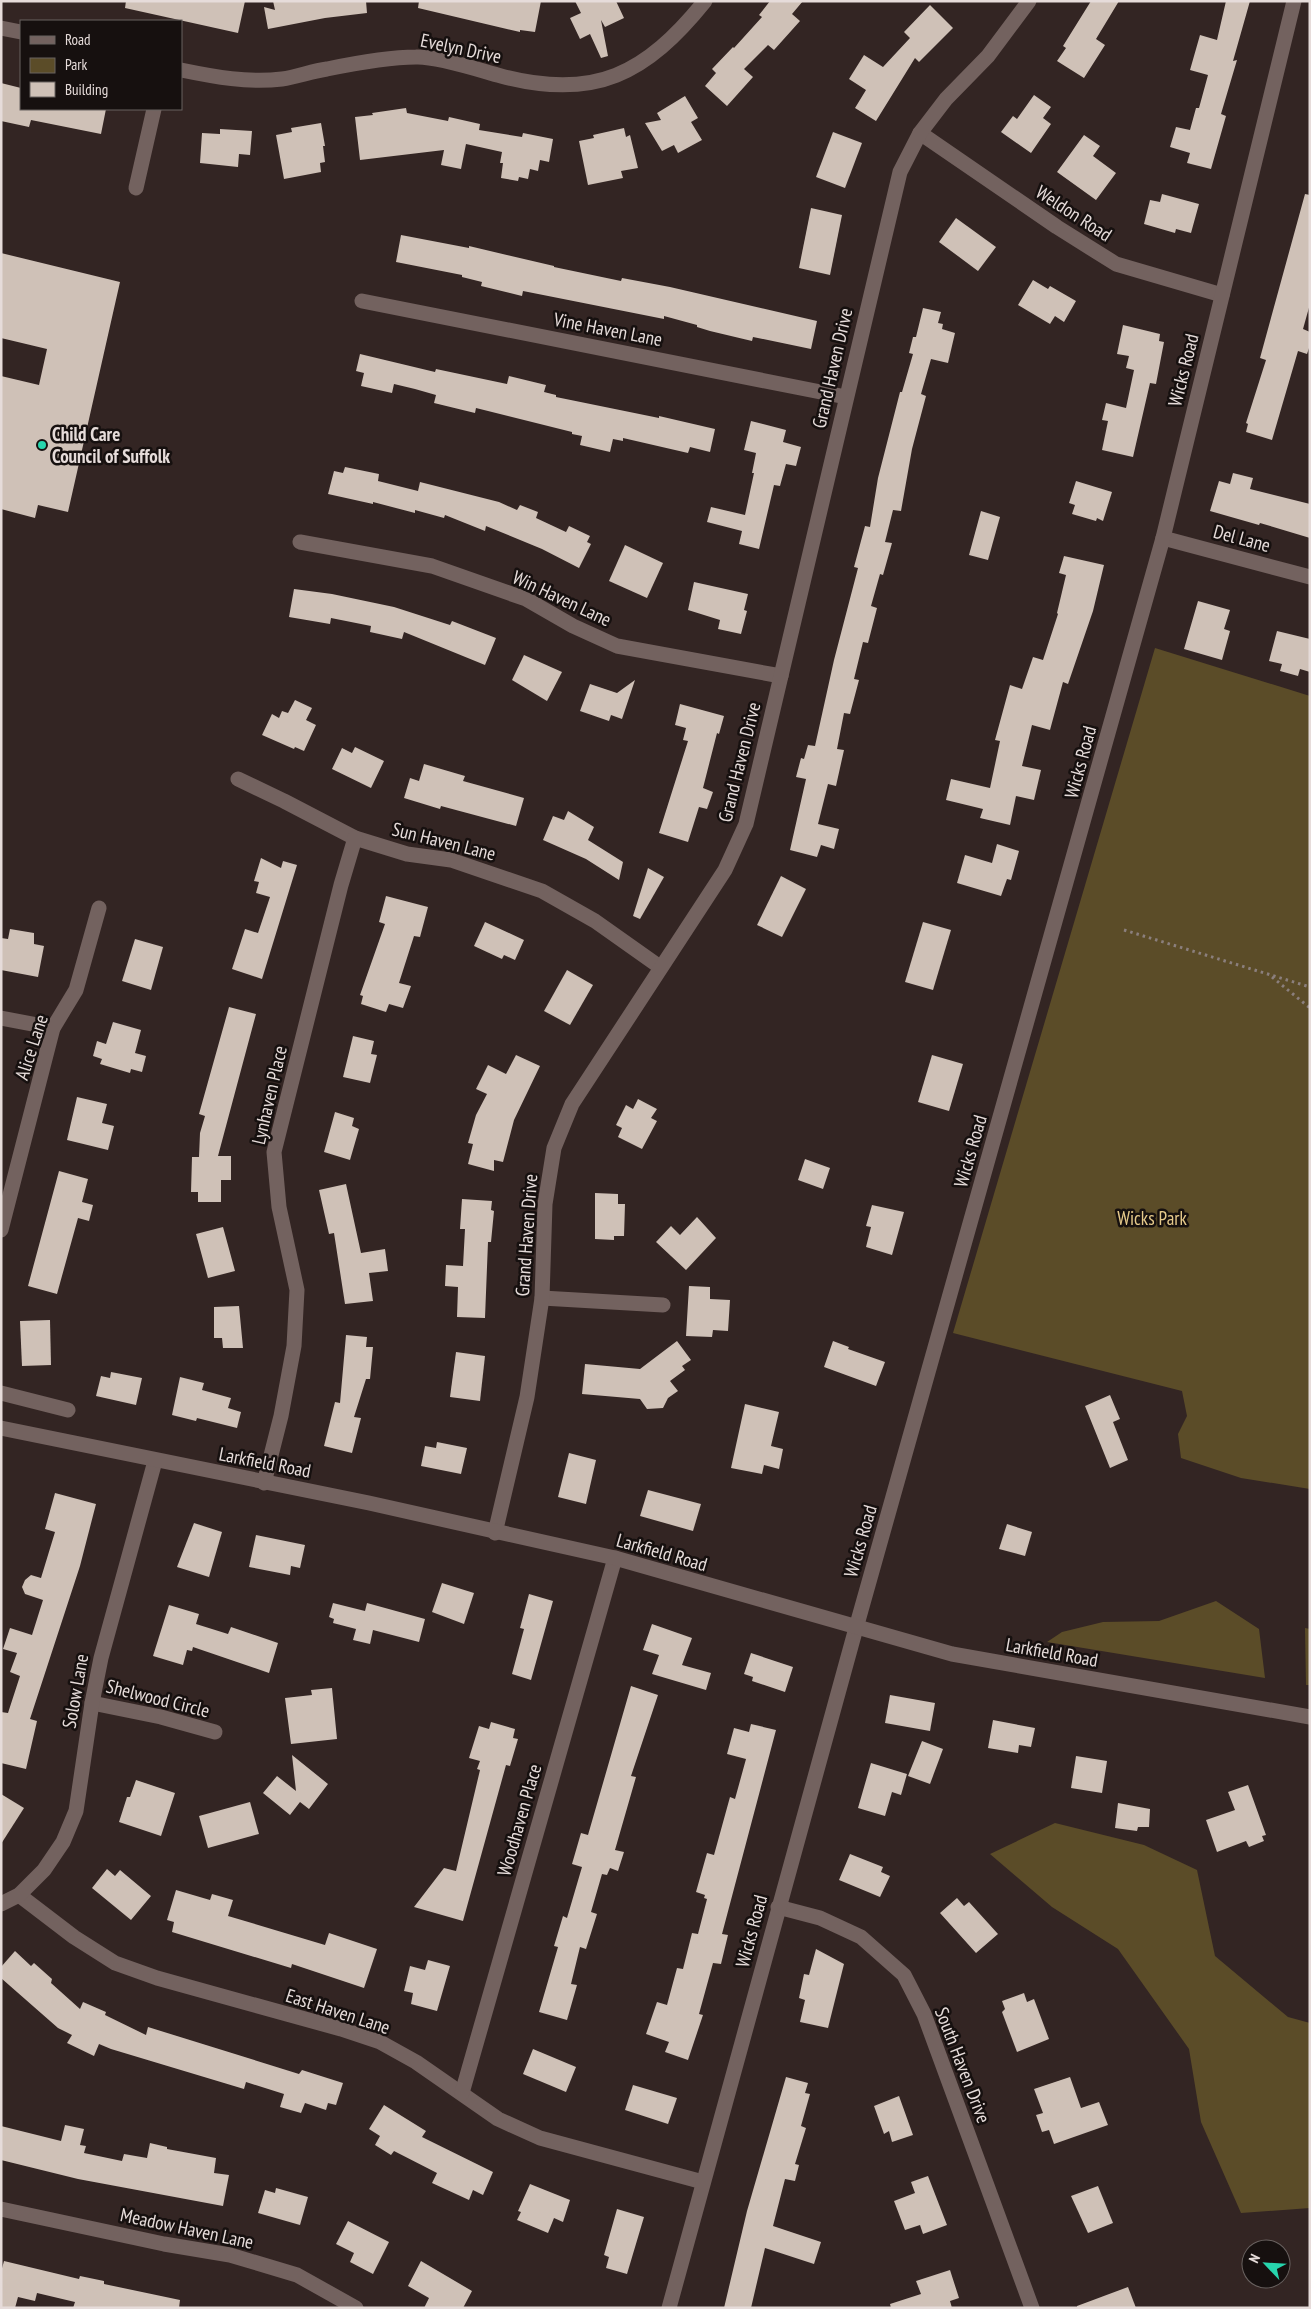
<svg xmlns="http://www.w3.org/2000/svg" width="1311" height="2309" viewBox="0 0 1311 2309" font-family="'PT Sans Narrow',sans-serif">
	<rect width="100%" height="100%" fill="#332523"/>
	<g fill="#5b4c28">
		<polygon points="1155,648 1310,696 1310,1489 1241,1478 1181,1458 1178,1434 1187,1416 1182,1391 953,1333"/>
		<polygon points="1216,1601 1259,1629 1265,1678 1047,1642 1062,1632 1103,1622 1159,1621"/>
		<polygon points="1305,1628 1310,1629 1310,1685 1306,1685"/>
		<polygon points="1055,1823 1144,1845 1197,1870 1215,1956 1288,2017 1310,2023 1310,2208 1241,2213 1201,2122 1189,2049 1118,1949 1052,1907 990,1854"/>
	</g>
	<g fill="#cfc1b7">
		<polygon points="126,1 245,1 238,33 125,8"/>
		<polygon points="273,1 366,1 367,13 325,18 268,29 264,7 275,10"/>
		<polygon points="419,1 541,1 535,32 520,30 520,32 418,8"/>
		<polygon points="575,1 616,1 624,18 605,27 601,20 608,56 601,58 590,34 580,39 570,18 581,13"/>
		<polygon points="770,1 803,1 792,14 800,21 774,50 768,45 744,69 753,77 727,106 705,86 716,73 712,69 733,47 734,48 762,17 759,15"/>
		<polygon points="1091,1 1119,1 1096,39 1105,45 1084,78 1057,61 1066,48 1063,46"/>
		<polygon points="1226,1 1250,1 1233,61 1237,60 1221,114 1226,116 1211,169 1187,163 1190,153 1170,147 1176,127 1190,130 1196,108 1199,108 1208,75 1190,70 1200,35 1217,40"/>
		<polygon points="930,5 953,28 919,62 915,58 876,121 855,108 866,90 849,79 864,55 883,67 910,38 904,32"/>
		<polygon points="1,83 21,88 21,109 106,109 101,134 31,120 29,127 1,121"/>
		<polygon points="1034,95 1051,107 1043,118 1051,124 1031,153 1001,132 1013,116 1017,119"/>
		<polygon points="685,96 698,118 691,122 702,140 678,153 674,145 662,151 645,123 661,120 657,113"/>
		<polygon points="406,108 407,113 448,121 449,117 480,124 479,130 522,137 523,133 553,139 549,162 540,160 538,171 530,169 528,179 519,177 518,181 501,178 503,163 500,163 502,152 466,144 461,169 441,165 444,150 360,160 355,117 373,115 372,113"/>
		<polygon points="321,123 325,146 323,146 325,162 320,163 321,172 284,179 276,135 292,132 291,128"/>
		<polygon points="624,128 626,137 630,135 638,168 621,171 623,178 588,185 579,141 594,138 593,135"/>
		<polygon points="220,129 252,131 250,155 239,154 238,167 200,163 202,133 220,134"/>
		<polygon points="833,132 862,143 845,188 816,177"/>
		<polygon points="1084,135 1100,146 1093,156 1116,173 1096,200 1057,172"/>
		<polygon points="1162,194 1199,204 1191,233 1176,229 1175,233 1144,224 1150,200 1160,202"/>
		<polygon points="1305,194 1310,195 1310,304 1303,329 1310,332 1310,345 1307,354 1298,351 1272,440 1246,432 1248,424 1246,423 1266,360 1260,358"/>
		<polygon points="811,208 842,215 830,275 799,268"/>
		<polygon points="956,218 996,247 978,271 939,242"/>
		<polygon points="401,235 469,248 469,246 554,266 554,267 621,281 622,278 670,287 817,321 811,349 753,337 752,341 710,331 697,327 697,325 664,316 664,319 523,291 522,296 481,286 482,282 462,277 462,275 396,262"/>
		<polygon points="1,253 120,282 68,512 38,505 35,518 1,509 1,376 39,385 47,349 1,338"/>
		<polygon points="1033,280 1048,289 1050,286 1076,301 1064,322 1055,316 1050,324 1018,305"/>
		<polygon points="923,308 941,312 938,323 943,324 942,329 955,333 948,363 931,359 921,394 926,396 912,449 901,511 893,510 885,542 892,543 883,575 880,574 871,606 877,608 868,643 863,642 854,679 859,680 850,714 844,713 837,749 844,750 836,786 828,784 818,824 839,829 834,849 821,845 817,857 790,850 806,779 796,777 801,758 804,759 808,745 815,746 834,660 858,568 854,567 865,526 870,527 878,478 900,392 902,392 913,354 909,353 913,337 916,337"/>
		<polygon points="1123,325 1160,334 1159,341 1164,342 1156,384 1150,383 1133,457 1102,450 1108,421 1102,420 1106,403 1126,408 1134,370 1126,368 1129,356 1117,354"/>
		<polygon points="360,354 435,372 436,369 507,384 509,376 546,385 544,392 556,395 556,397 659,418 659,416 715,429 710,452 690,447 688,453 623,438 623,441 613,439 610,452 580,445 582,436 572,434 572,432 476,408 475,413 434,403 436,395 415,389 394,384 392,393 361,386 364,373 356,371"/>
		<polygon points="751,421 786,430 783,442 801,447 796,466 786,464 780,486 774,485 759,549 739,544 742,531 707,522 711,507 745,515 754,473 752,473 756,453 744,450"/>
		<polygon points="345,467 379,474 378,481 418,491 420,482 499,502 517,510 520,505 538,512 536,518 566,532 569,526 590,536 587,542 591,544 579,568 542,549 486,526 485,531 445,515 444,518 415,510 415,513 373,502 373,504 328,494 334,471 343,473"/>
		<polygon points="1233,473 1253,478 1250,489 1310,504 1310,538 1260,523 1259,525 1210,511 1219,481 1230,484"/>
		<polygon points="1076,481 1112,492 1103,521 1097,518 1096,521 1072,514 1075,505 1069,503"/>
		<polygon points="981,511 1000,517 988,560 969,555"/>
		<polygon points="625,545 663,563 647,598 609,581"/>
		<polygon points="1064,556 1104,565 1093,611 1068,684 1063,682 1050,730 1032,725 1022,766 1041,770 1034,800 1016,796 1010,825 980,818 983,809 946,800 951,779 990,788 1000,741 995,740 1010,685 1022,689 1033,657 1043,660 1058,614 1057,613 1066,575 1059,573"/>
		<polygon points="694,582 748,594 744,610 747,611 741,634 718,629 720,620 688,610"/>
		<polygon points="294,589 332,594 394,607 450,625 452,621 496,638 485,665 404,632 402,639 370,632 371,626 331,618 330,624 289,617"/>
		<polygon points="1198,601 1230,610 1224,629 1230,631 1222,660 1184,649"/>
		<polygon points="1277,631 1310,639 1310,672 1300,669 1298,676 1280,671 1282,664 1269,661"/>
		<polygon points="524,655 562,672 547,701 512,680"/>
		<polygon points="635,680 622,719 611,715 609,721 580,711 590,684 617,693"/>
		<polygon points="295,700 312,708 306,720 316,725 304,751 295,747 294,749 262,735 272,714 279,718 282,711 288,713"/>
		<polygon points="680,704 724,716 719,734 717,733 703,788 713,792 707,809 699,807 688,842 659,833 688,741 683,740 686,728 675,725"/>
		<polygon points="355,747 384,761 371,788 332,769 342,748 352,753"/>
		<polygon points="424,764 465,776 463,781 524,798 516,826 441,806 440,809 404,798 410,778 419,781"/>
		<polygon points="568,811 594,827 588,840 623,862 619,880 586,859 543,840 553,816 564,820"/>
		<polygon points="997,844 1019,851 1011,880 1007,879 1001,896 957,883 965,855 992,863"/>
		<polygon points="261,858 281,868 283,861 297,865 262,979 232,969 245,929 258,933 270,897 256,893 259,882 254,881"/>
		<polygon points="648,868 664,877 640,919 633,916"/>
		<polygon points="781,876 806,889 782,937 757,925"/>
		<polygon points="386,896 428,907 420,937 414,936 399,983 411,986 403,1008 389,1004 386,1012 361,1004 363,996 360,995 385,924 379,922"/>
		<polygon points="485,922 524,940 515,960 504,955 502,959 474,946"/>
		<polygon points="923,922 951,930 933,990 905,982"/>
		<polygon points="10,929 34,933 34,944 44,946 38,977 1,970 1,938 8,939"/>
		<polygon points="135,939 163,947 151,990 122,981"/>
		<polygon points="567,970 593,985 570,1025 544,1011"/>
		<polygon points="229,1007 256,1014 218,1156 231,1156 231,1180 221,1180 221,1202 198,1202 198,1192 191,1192 192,1157 199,1157 200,1133 205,1116 199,1114"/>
		<polygon points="113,1022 141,1030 135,1053 146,1056 142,1072 131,1069 130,1073 100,1064 102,1059 93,1056 97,1041 106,1044"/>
		<polygon points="353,1036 374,1041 371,1054 377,1055 370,1083 343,1077"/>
		<polygon points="516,1055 540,1066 514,1120 503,1162 494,1160 494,1171 468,1164 473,1144 468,1143 476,1115 487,1094 476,1089 488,1065 506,1074"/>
		<polygon points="932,1055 963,1064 949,1111 918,1102"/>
		<polygon points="77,1097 107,1104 102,1123 114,1126 108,1150 67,1140"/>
		<polygon points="638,1099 657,1109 651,1118 657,1121 642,1149 618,1137 622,1128 616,1125 626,1105 633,1109"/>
		<polygon points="335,1112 354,1118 352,1126 359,1129 350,1160 324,1152"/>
		<polygon points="805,1159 830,1168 823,1189 798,1180"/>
		<polygon points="59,1171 88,1179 82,1202 93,1205 89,1221 78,1218 57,1294 28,1286"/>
		<polygon points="346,1184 361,1253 385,1249 388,1271 369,1273 373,1301 345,1304 334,1233 329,1234 319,1190"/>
		<polygon points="595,1193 618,1194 618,1204 625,1204 624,1236 614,1236 614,1240 595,1239"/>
		<polygon points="462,1199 492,1201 491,1210 494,1211 491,1242 488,1242 485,1318 457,1317 458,1287 445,1286 446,1265 463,1266 465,1229 460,1229"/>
		<polygon points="872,1205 904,1212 892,1255 866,1247 871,1227 866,1226"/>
		<polygon points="697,1217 716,1238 686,1270 656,1242 671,1226 680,1235"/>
		<polygon points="223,1227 235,1271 208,1278 196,1234"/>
		<polygon points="689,1286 710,1287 710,1299 730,1300 728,1331 713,1330 712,1337 686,1336"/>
		<polygon points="239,1306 243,1348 223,1348 222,1338 214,1338 214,1307"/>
		<polygon points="50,1320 51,1365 22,1366 20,1321"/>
		<polygon points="346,1335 367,1337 366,1347 373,1347 370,1379 366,1379 354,1417 361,1418 352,1453 324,1446 335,1402 340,1403"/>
		<polygon points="677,1341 691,1360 682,1366 685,1370 670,1381 678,1391 668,1398 663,1408 647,1409 640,1399 582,1394 585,1364 640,1369"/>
		<polygon points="833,1341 849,1347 848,1349 885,1362 876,1386 824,1367"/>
		<polygon points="456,1352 485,1356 480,1401 450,1397"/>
		<polygon points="111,1372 142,1378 136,1405 96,1396 101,1376 110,1378"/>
		<polygon points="180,1377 204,1383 202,1390 231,1398 228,1408 241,1412 237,1428 197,1418 196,1421 172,1415"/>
		<polygon points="1110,1395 1120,1419 1113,1422 1128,1460 1110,1468 1085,1406"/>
		<polygon points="745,1404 779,1412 771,1446 783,1449 779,1469 764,1465 762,1474 731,1468"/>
		<polygon points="437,1442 467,1448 461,1474 421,1466 425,1446 436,1448"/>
		<polygon points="569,1453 596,1460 586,1504 558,1497"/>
		<polygon points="648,1490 701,1504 693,1531 640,1516"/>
		<polygon points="55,1493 96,1504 80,1566 30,1719 37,1721 26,1769 1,1763 1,1712 8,1713 20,1676 10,1672 17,1653 3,1649 10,1628 32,1635 43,1600 25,1594 22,1587 25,1580 31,1575 41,1578 55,1532 45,1529"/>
		<polygon points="194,1523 222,1532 209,1577 177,1567"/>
		<polygon points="1007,1524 1032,1532 1025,1556 999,1549"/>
		<polygon points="256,1535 305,1545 300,1568 291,1566 290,1575 249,1567"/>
		<polygon points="442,1583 474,1593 464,1624 432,1612"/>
		<polygon points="529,1594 553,1601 531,1680 512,1674 524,1629 520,1628"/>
		<polygon points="333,1603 365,1611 367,1603 425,1619 419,1642 373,1630 370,1644 353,1640 356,1629 333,1623 334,1619 329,1617"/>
		<polygon points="169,1605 199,1614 196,1624 228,1634 231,1627 278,1643 269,1673 193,1647 192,1651 187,1650 183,1665 153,1656"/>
		<polygon points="652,1624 692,1638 682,1665 711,1673 706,1690 652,1674 659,1655 643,1650"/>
		<polygon points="751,1653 793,1667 785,1692 752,1681 753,1677 744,1674"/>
		<polygon points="631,1686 658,1695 631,1776 636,1777 615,1850 624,1852 618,1871 610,1868 607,1875 602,1874 591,1912 597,1914 586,1949 580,1947 571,1984 577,1985 567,2020 539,2012 558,1947 554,1946 563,1916 567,1918 582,1867 572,1864 581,1833 588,1835"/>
		<polygon points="332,1688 337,1739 291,1744 285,1698 312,1695 311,1690"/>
		<polygon points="890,1695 935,1703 930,1731 885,1723"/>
		<polygon points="993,1720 1035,1728 1031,1747 1019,1745 1018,1753 988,1748"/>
		<polygon points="491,1722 515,1729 513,1738 518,1739 510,1766 506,1765 463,1921 414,1907 444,1868 456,1871 480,1770 477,1769 480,1761 469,1758 479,1726 489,1729"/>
		<polygon points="751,1724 776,1730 722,1934 728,1935 721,1964 713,1963 699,2014 703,2015 688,2060 665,2052 669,2042 646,2034 657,2002 667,2005 677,1968 683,1969 692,1933 698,1934 707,1899 704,1898 705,1895 696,1892 707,1853 714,1855 730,1797 735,1799 746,1759 727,1754 734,1728 749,1732"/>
		<polygon points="922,1741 943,1749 930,1784 908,1776"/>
		<polygon points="292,1755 328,1784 309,1809 300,1802 290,1815 263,1793 277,1776 296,1791"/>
		<polygon points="1076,1756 1107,1761 1102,1793 1071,1788"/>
		<polygon points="871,1763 907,1774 901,1795 892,1792 885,1816 858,1808"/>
		<polygon points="136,1780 175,1793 161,1836 119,1822 127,1797 130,1797"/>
		<polygon points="1248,1785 1266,1835 1262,1836 1264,1841 1249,1847 1246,1841 1217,1852 1206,1820 1235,1810 1228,1792"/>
		<polygon points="1,1794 24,1808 1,1844"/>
		<polygon points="250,1802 259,1834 208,1848 199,1816"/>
		<polygon points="1118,1803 1150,1809 1149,1827 1138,1827 1137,1831 1115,1828"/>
		<polygon points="850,1854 883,1867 881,1872 890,1876 880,1897 839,1880"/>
		<polygon points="107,1869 115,1876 120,1870 151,1896 131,1920 92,1888"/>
		<polygon points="176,1890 210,1900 212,1894 233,1900 228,1916 325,1945 329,1933 377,1949 364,1988 292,1964 291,1968 172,1932 174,1922 167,1920"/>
		<polygon points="957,1898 964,1906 969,1902 998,1934 976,1953 940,1913"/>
		<polygon points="816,1949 844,1964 828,2028 800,2022 805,2000 799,1998 804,1974 809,1975"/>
		<polygon points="15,1951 31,1966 34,1963 52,1979 51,1983 80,2009 83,2002 106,2012 105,2015 146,2035 148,2027 299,2074 302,2070 343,2083 336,2105 328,2103 326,2110 305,2103 301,2113 280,2107 284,2094 246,2082 244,2089 111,2049 99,2044 94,2056 67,2043 72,2035 58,2028 1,1978 1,1967"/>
		<polygon points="428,1960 450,1966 437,2011 411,2004 413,1993 404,1991 410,1966 425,1970"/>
		<polygon points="1024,1993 1027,2002 1034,1999 1049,2039 1017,2052 1002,2012 1005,2009 1002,2001"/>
		<polygon points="533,2049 576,2067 566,2092 523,2074"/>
		<polygon points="786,2077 808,2083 805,2093 810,2094 801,2126 806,2128 795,2164 799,2165 795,2181 785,2179 773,2226 821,2242 814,2264 765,2248 751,2308 724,2308 747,2211"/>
		<polygon points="1070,2077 1081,2108 1099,2102 1108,2125 1054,2144 1049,2130 1042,2132 1036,2115 1043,2113 1034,2089"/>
		<polygon points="633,2085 677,2098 668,2124 625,2110"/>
		<polygon points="899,2096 913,2135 892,2142 889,2131 884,2134 874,2106"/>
		<polygon points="384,2105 426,2131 422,2137 493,2172 483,2195 473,2190 469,2200 432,2183 437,2173 394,2151 391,2155 375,2145 380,2136 369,2129"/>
		<polygon points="65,2125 84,2129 80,2145 86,2146 84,2153 122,2161 124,2154 147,2158 150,2143 167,2147 167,2149 216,2158 214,2173 229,2175 223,2206 78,2179 1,2160 1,2126 61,2141"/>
		<polygon points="928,2176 947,2225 923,2234 920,2225 905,2230 894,2201 915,2193 911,2182"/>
		<polygon points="530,2184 570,2200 563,2222 554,2218 548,2233 517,2220 521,2212 518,2211"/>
		<polygon points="1098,2186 1113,2223 1088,2233 1071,2196"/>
		<polygon points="276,2188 308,2197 300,2225 258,2213 265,2190 275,2193"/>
		<polygon points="617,2209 644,2217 627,2274 606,2268 609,2257 604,2255"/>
		<polygon points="348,2221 389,2242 373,2274 350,2262 354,2253 336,2244"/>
		<polygon points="4,2261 79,2279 80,2276 104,2281 104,2284 180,2300 179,2308 73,2308 75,2302 37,2293 35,2301 18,2297 15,2308 1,2308 1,2272"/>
		<polygon points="421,2261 472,2291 463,2308 424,2308 429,2298 408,2286"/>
		<polygon points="950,2270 959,2298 950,2301 952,2308 891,2308 890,2304 921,2294 916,2281"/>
		<polygon points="1128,2287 1136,2308 1077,2308 1077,2306"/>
	</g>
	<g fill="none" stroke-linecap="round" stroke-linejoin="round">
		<g stroke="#8b7f7d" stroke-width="3" stroke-dasharray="2.5 4" stroke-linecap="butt">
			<polyline points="1124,930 1310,987"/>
			<polyline points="1272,977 1310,1008"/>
		</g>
		<g stroke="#73625f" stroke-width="15">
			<polyline points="1,28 21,32"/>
			<path d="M181 70C215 77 248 83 282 79 297 77 312 71 327 69 356 63 387 57 416 57 437 56 479 70 501 76 595 101 646 74 705 1"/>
			<polyline points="920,133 1057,227 1116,264 1222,295"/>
			<polyline points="136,188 154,109"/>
			<polyline points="362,301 846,397"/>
			<polyline points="1163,538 1310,577"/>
			<polyline points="300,542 432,566 526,599 573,626 617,646 781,676"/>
			<polyline points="238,779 284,801 355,838 407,854 451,860 542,891 595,921 660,967"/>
			<polyline points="1,1018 53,1028"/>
			<polyline points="1,1230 53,1028 76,990 99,908"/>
			<polyline points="542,1298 663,1305"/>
			<polyline points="1,1393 68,1410"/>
			<polyline points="264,1483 281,1416 294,1346 297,1290 279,1207 274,1152 341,885 355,838"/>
			<polyline points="495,1533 527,1397 542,1298 545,1204 554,1148 572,1104 725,870 746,824 900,172 920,133 946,99 988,56 1029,1"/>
			<polyline points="92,1703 161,1717 215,1732"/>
			<polyline points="19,1895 74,1937 115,1963 157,1978 341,2029 380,2042 416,2062 498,2119 540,2138 703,2182"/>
			<polyline points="1,1904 19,1895 44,1870 63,1842 76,1811 92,1703 101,1658 155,1461"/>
			<polyline points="778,1907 820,1918 861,1937 904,1975 924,2014 1032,2308"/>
			<polyline points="462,2093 615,1558"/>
			<polyline points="1,2209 164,2244 230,2255 297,2275 356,2308"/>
			<polyline points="669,2308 856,1628 1163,538 1294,1"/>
		</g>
		<polyline stroke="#73625f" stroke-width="15" points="1,1428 369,1503 615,1558 952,1654 1310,1717"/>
	</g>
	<circle fill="#27d5ad" stroke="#16100f" stroke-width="2" cx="42" cy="445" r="5"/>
	<g text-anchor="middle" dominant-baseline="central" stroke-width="5" stroke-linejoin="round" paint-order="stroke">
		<g font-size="19" fill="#e6dcda" stroke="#16100f">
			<text transform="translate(461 48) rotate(12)">Evelyn Drive</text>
			<text transform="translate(1074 213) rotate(33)">Weldon Road</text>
			<text transform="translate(608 329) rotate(11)">Vine Haven Lane</text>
			<text transform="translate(832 368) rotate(-77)">Grand Haven Drive</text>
			<text transform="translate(1183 370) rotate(-76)">Wicks Road</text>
			<text transform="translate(1242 538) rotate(15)">Del Lane</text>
			<text transform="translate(562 598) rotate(25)">Win Haven Lane</text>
			<text transform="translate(739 762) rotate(-76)">Grand Haven Drive</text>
			<text transform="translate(1080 762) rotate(-75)">Wicks Road</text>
			<text transform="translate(444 841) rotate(14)">Sun Haven Lane</text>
			<text transform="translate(31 1047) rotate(-72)">Alice Lane</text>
			<text transform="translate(269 1095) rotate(-77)">Lynhaven Place</text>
			<text transform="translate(970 1151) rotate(-74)">Wicks Road</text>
			<text transform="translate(526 1235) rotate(-86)">Grand Haven Drive</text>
			<text transform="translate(265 1462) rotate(11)">Larkfield Road</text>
			<text transform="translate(860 1541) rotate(-74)">Wicks Road</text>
			<text transform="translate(662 1552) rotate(16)">Larkfield Road</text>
			<text transform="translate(1052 1652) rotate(10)">Larkfield Road</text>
			<text transform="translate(75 1691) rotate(-80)">Solow Lane</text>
			<text transform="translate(158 1698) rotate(14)">Shelwood Circle</text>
			<text transform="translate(519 1820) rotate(-74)">Woodhaven Place</text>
			<text transform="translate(751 1931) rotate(-75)">Wicks Road</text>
			<text transform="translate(338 2011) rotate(18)">East Haven Lane</text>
			<text transform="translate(963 2065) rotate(69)">South Haven Drive</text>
			<text transform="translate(187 2228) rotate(12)">Meadow Haven Lane</text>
		</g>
		<g font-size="19" font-weight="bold" fill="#e6dcda" stroke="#16100f" text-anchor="start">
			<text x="52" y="434">Child Care<tspan x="52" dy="22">Council of Suffolk</tspan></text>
		</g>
		<g font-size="19" fill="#e6ca8b" stroke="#16100f">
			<text x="1152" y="1218">Wicks Park</text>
		</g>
	</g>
	<rect width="1311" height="2309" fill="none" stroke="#e6dcda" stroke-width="5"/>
	<rect x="20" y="20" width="162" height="90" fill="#16100f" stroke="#696260"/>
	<rect x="30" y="36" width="25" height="8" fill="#73625f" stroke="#696260"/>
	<text x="65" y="45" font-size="15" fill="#e6dcda">Road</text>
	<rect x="30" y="58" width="25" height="15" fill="#5b4c28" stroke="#696260"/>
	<text x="65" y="70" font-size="15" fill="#e6dcda">Park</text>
	<rect x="30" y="82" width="25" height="15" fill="#cfc1b7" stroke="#696260"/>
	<text x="65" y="95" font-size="15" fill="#e6dcda">Building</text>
	<g transform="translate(1266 2264) rotate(295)"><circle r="24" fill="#16100f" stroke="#696260"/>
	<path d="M0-4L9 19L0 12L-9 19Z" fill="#27d5ad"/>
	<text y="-8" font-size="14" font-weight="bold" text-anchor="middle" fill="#e6dcda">N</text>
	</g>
</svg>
